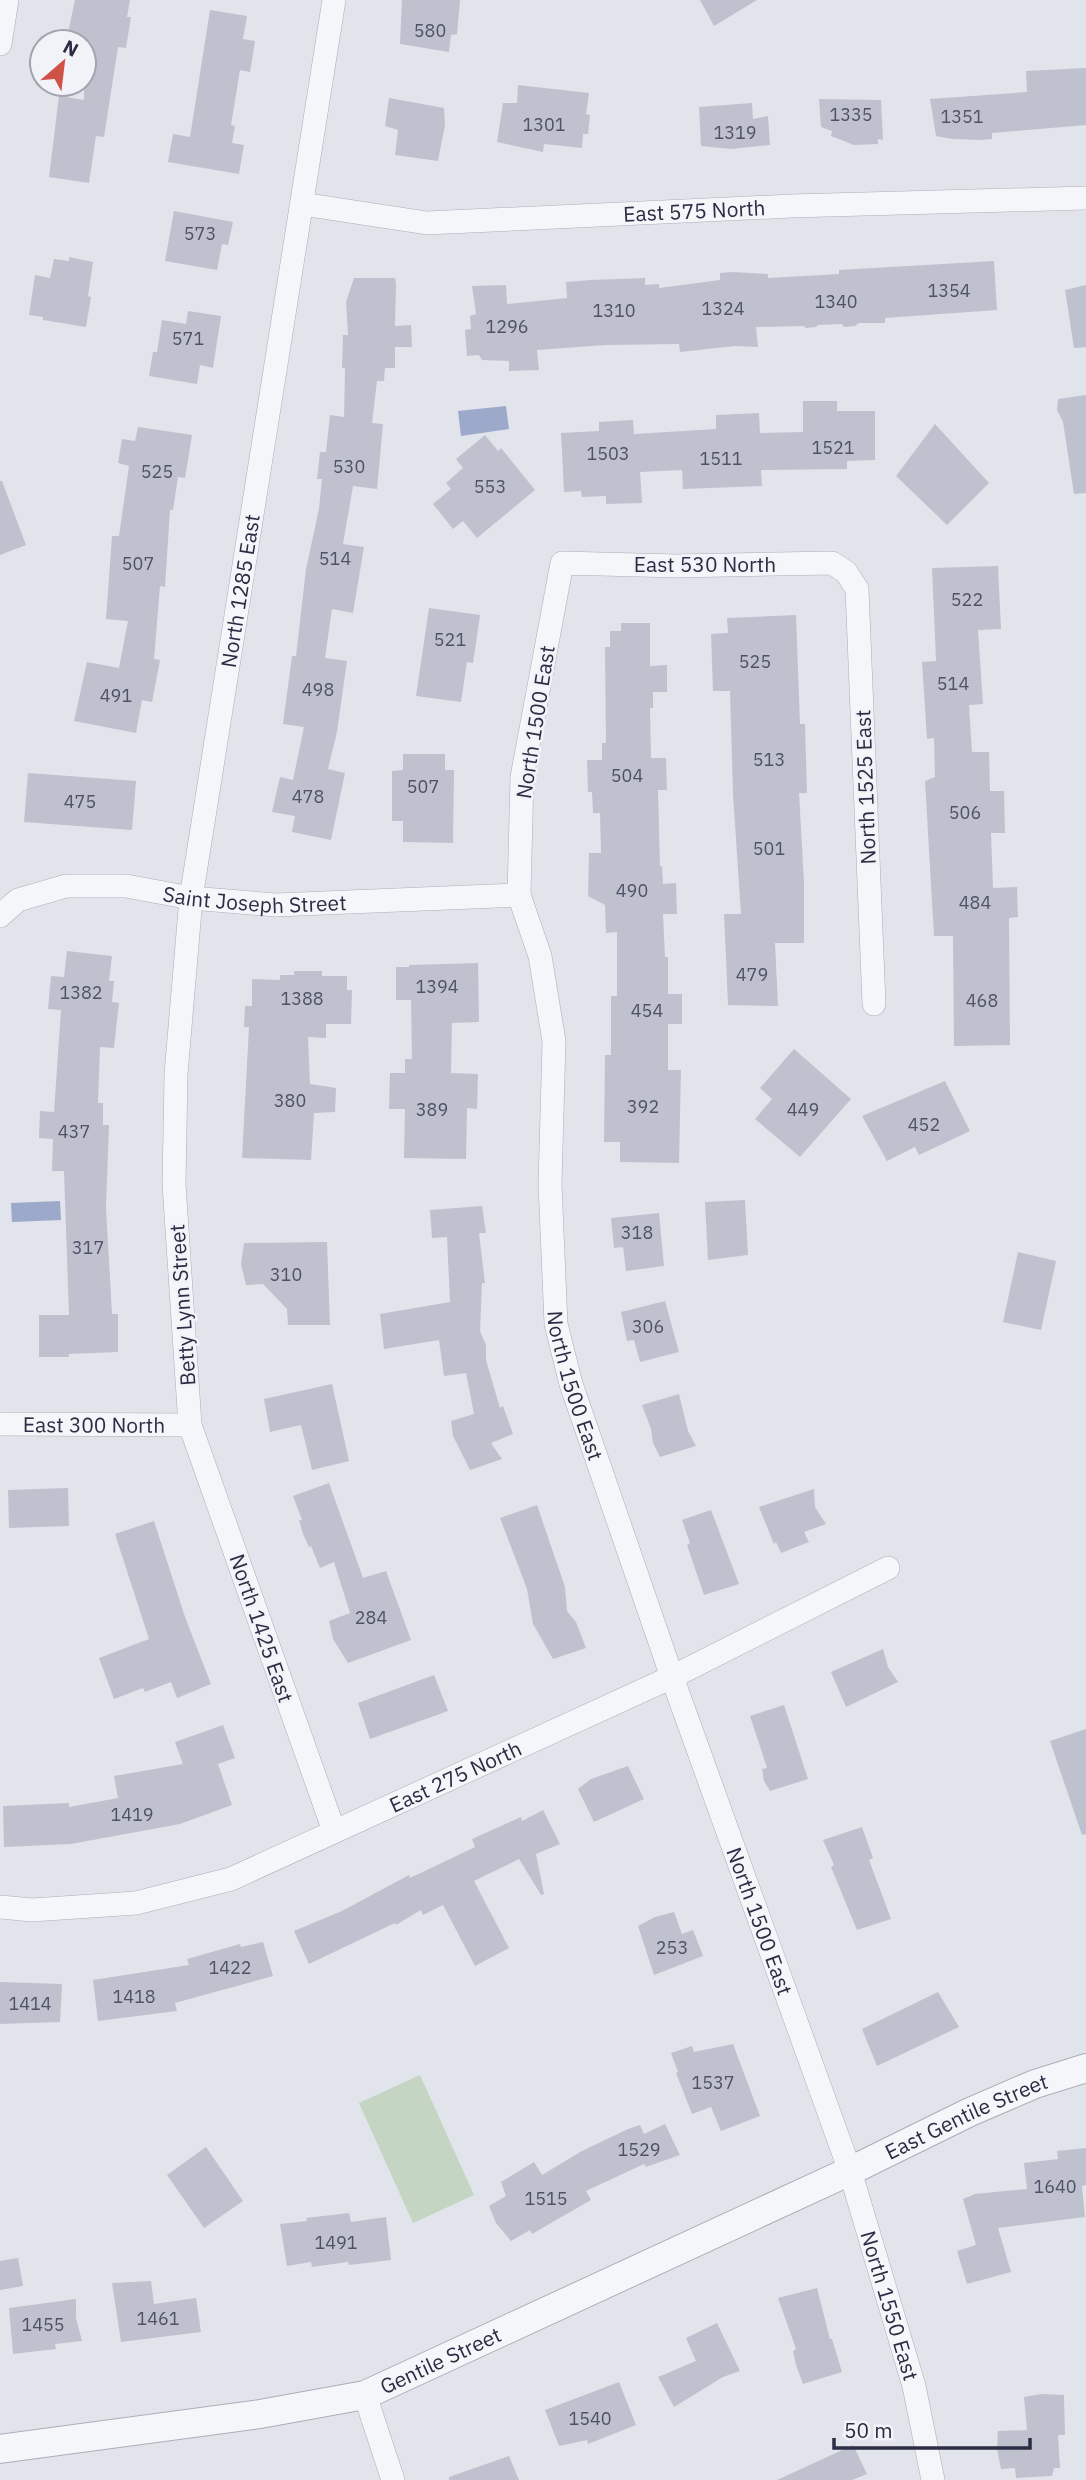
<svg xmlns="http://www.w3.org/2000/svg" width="1086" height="2480" viewBox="0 0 1086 2480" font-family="'IBM Plex Sans',sans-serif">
	<rect width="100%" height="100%" fill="#e2e4eb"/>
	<polygon fill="#c4d5c3" points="420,2075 474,2195 413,2223 359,2103"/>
	<g fill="#9da9cb">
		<polygon points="506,406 509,429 461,436 458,411"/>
		<polygon points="60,1201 61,1220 12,1222 11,1203"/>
	</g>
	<g fill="#bfc1ce">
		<polygon points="75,0 130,0 127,17 131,17 126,48 118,47 104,137 96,136 89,183 49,177 59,96 84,100 84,42 66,42"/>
		<polygon points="402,0 460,0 457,34 451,35 449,52 400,44"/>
		<polygon points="700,0 757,0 714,26"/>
		<polygon points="210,10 247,16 243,39 255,41 250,72 240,70 231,125 235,126 232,143 244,145 239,174 168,162 173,134 190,137"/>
		<polygon points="1086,68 1086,125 992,133 992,139 981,140 952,139 936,136 930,99 1027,92 1026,71"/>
		<polygon points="518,85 589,93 586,114 590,115 588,134 583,134 582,148 544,144 543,152 497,142 503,103 517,103"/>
		<polygon points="389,98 444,108 445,125 438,161 395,155 398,130 385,126"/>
		<polygon points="819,99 881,100 883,140 878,139 878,144 854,145 831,136 832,131 821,127"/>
		<polygon points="752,103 753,119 768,116 770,145 731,149 701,146 699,107"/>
		<polygon points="174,211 233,222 228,245 222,244 217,270 165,261"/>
		<polygon points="69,257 93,262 88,296 91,297 86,327 43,320 43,317 29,315 35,275 50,278 54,259 69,261"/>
		<polygon points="994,261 997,310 885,318 885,323 859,323 855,326 844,327 842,324 818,325 816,327 806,328 804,326 756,327 758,347 735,346 680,352 679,344 606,345 537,350 539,370 509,371 509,361 482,360 479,355 467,356 465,330 471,329 470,316 476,314 472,286 506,285 507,304 567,298 566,282 591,280 645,278 645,285 659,284 659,288 720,280 720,273 732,272 768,274 768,278 839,274 839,270"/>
		<polygon points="354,278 395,278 396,284 395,326 411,325 412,347 395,347 395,368 385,368 384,381 377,381 372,423 383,424 377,489 353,486 343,544 364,547 353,613 332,609 325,658 347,661 337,732 328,769 345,773 331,840 292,832 295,816 272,812 280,777 293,780 304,727 283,724 292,656 296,656 306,569 319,509 322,479 317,479 320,452 326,452 330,415 344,417 345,368 342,368 343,335 348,335 346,302"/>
		<polygon points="1086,285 1086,347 1074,348 1065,290"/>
		<polygon points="188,311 221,316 213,368 200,365 197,384 149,376 153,352 157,352 162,320 186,324"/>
		<polygon points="1086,395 1086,493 1074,494 1063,422 1057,410 1058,399"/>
		<polygon points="803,401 837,401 837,411 875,411 875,460 847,461 847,469 761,470 762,486 683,489 682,470 640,472 642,503 606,504 606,496 582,497 581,491 564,492 561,433 599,431 599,422 633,420 634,434 716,429 716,415 759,413 760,433 803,432"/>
		<polygon points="935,424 989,483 947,525 896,476"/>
		<polygon points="138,427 192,435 185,478 178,477 173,510 170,510 165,587 160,586 154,659 160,660 152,702 142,700 136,733 74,721 87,662 119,668 128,621 106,619 112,536 119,536 129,466 118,463 122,439 135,441"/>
		<polygon points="485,435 498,451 501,448 535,490 477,538 463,521 453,529 433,504 451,489 446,483 463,468 456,459"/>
		<polygon points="0,481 2,481 26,545 0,555"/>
		<polygon points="998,566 1001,629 978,630 983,704 969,705 972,752 989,752 990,791 1004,791 1005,833 991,833 993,888 1017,887 1018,917 1009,918 1010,1045 954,1046 953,936 934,936 925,781 935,777 934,738 927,739 922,662 936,661 932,568"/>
		<polygon points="429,608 480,615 473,663 467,662 461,702 416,696"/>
		<polygon points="796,615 800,724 805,724 807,793 799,793 804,883 804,943 775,943 778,1006 728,1005 724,914 741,914 733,794 730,691 713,691 711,634 728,633 727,618"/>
		<polygon points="621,623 650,623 650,666 667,665 667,692 653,692 653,708 650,708 651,758 666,758 667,790 658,790 660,866 662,866 663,884 676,883 677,914 663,914 665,957 668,957 668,994 682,994 682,1024 668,1024 668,1070 681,1070 679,1163 620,1162 620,1142 604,1142 605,1055 611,1055 611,996 617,996 617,932 606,933 605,905 588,896 589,853 601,853 600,813 593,813 592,792 588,792 587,760 602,760 602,743 606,743 605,647 610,647 610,631 621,631"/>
		<polygon points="403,754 445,754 445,770 454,770 453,843 403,842 403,821 392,821 392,771 403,770"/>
		<polygon points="28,773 136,781 132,830 24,822"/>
		<polygon points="67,951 112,956 109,981 114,981 112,1002 119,1003 114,1048 100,1047 98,1103 103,1103 103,1125 109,1125 106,1208 112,1314 118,1314 118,1352 69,1354 69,1357 39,1357 39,1315 69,1315 64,1171 52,1171 53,1139 39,1138 40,1111 54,1112 61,1010 48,1009 51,976 64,977"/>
		<polygon points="478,963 479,1022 452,1023 451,1073 478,1074 477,1109 467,1108 466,1159 404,1158 405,1109 389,1109 390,1073 405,1073 405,1059 412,1059 411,1000 396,1000 396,967 409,967 409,965"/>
		<polygon points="294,971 322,971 322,976 347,976 347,990 352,990 351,1024 326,1024 326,1038 308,1037 310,1084 336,1088 335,1112 314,1113 311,1160 242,1158 249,1027 244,1027 245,1006 252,1006 252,979 280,980 280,975 294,975"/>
		<polygon points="794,1049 851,1099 800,1157 755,1119 772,1099 760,1088"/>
		<polygon points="945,1081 970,1131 919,1155 915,1147 887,1161 862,1116"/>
		<polygon points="745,1200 748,1255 708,1260 705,1202"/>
		<polygon points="482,1206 486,1233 479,1233 485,1283 482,1283 480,1331 486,1345 486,1360 500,1408 503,1406 513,1434 491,1443 502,1459 470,1470 453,1436 451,1421 474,1414 466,1373 444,1376 439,1340 384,1349 380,1314 450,1302 447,1237 432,1238 430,1210"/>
		<polygon points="659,1213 664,1266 626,1271 623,1247 614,1248 611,1218"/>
		<polygon points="327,1242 330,1325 288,1325 287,1309 263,1284 246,1285 241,1264 244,1243"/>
		<polygon points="1018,1252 1056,1261 1041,1330 1003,1322"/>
		<polygon points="665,1301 679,1352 640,1362 634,1340 627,1341 621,1312"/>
		<polygon points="332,1384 349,1461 312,1470 301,1425 270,1432 264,1399"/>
		<polygon points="679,1394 688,1431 696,1446 660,1457 653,1443 651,1429 642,1405"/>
		<polygon points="329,1483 363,1578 386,1571 411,1640 348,1663 333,1639 329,1621 350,1613 334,1562 320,1568 311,1546 309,1547 303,1534 299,1520 302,1520 293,1496"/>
		<polygon points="68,1488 69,1526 9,1528 8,1490"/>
		<polygon points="814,1489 815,1507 826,1524 804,1532 809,1542 781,1553 776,1542 774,1544 759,1507"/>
		<polygon points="537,1505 565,1587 567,1611 576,1622 586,1648 553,1659 533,1624 527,1589 500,1518"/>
		<polygon points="711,1510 739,1584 704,1595 687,1545 690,1543 682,1520"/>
		<polygon points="154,1521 185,1617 211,1684 177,1698 171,1682 145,1692 143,1688 114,1699 99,1658 149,1639 115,1534"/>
		<polygon points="883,1649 888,1667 898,1682 846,1707 831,1672"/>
		<polygon points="434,1675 448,1711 370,1739 358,1703"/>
		<polygon points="784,1705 808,1779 770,1791 764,1781 762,1769 767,1768 750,1716"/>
		<polygon points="223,1725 235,1758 218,1764 232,1805 180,1824 71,1844 4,1847 3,1806 69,1803 69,1807 118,1798 114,1776 183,1764 175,1742"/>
		<polygon points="1086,1729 1086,1834 1082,1835 1050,1741"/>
		<polygon points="628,1766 644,1799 594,1822 578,1789 591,1779"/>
		<polygon points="543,1810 560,1844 536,1854 544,1894 541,1895 519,1859 474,1881 509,1948 475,1966 443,1905 423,1915 421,1910 396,1925 395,1923 309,1964 294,1931 342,1911 409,1875 410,1878 475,1847 472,1839 521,1817 522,1821"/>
		<polygon points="862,1827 873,1858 869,1860 891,1919 857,1930 831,1867 834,1865 823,1840"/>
		<polygon points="674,1912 682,1934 693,1930 703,1956 654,1975 638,1926 655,1917"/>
		<polygon points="263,1942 273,1976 175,2003 177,2011 98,2021 93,1980 189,1965 187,1959 240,1944 241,1947"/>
		<polygon points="0,1982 62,1984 60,2022 0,2024"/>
		<polygon points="938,1992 959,2027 877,2066 862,2029"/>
		<polygon points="733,2044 760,2116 721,2131 711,2107 692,2114 676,2073 678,2072 671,2053 692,2046 694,2052"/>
		<polygon points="665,2124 680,2155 646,2167 644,2164 586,2191 591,2200 532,2234 530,2230 511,2241 496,2223 489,2206 506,2196 501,2182 534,2162 542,2175 582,2151 628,2129 640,2125 644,2134"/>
		<polygon points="206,2147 243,2201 204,2228 167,2175"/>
		<polygon points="1086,2148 1086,2185 1082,2186 1085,2217 998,2228 1011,2272 967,2284 957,2251 976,2245 963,2199 975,2194 1027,2189 1024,2163 1058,2159 1057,2151"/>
		<polygon points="349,2213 351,2222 386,2217 391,2260 349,2265 348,2262 312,2267 311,2262 287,2266 280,2224 307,2221 306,2218"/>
		<polygon points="18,2258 23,2286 0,2290 0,2261"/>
		<polygon points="151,2281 154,2304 196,2298 201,2332 121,2342 112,2283"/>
		<polygon points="817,2288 830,2339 832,2339 842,2372 803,2384 796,2365 793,2351 796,2349 778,2298"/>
		<polygon points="76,2299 76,2318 82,2341 55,2344 56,2349 13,2354 9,2308"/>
		<polygon points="717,2323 740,2371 723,2377 674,2407 658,2377 696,2361 686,2338"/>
		<polygon points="619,2382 636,2425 588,2444 587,2440 559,2446 545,2410"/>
		<polygon points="1042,2394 1064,2395 1065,2435 1058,2435 1060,2468 1054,2468 1052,2476 1016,2478 1015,2468 1001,2469 997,2449 998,2431 1027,2430 1024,2397"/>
		<polygon points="853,2445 867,2474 852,2480 777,2480"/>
		<polygon points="509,2456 519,2480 449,2480 449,2477"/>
	</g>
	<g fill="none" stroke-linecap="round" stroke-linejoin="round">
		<defs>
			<g id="minor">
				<polyline points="0,44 7,0"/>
				<path id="s1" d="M302 204 427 223 792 206 1086 198"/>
				<path id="s2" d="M0 916 18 900 66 886H126L191 898 276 905 519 895"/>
				<path id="s3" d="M874 1004 857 589 846 572 832 563 677 566 562 563 522 777 519 895 540 956 554 1041 550 1184 556 1324 571 1384 672 1677 850 2171 914 2386 933 2480"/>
				<path id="s4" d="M0 1424 190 1425"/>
				<path id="s5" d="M334 1831 190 1425 174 1184 176 1074 191 898 334 0"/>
				<path id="s6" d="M0 1907 32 1910 136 1903 231 1879 672 1677 888 1568"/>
				<polyline points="365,2395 393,2480"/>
			</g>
			<g id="tertiary">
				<path id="s7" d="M0 2449 260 2414 365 2395 850 2171 970 2112 1035 2084 1086 2068"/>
			</g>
		</defs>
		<use href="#minor" stroke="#abadb9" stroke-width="24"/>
		<use href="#tertiary" stroke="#abadb9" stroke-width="30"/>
		<use href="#minor" stroke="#f5f6f9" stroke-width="23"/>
		<use href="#tertiary" stroke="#f5f6f9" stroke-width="28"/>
	</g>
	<g text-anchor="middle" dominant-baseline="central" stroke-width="5" stroke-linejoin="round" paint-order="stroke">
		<g font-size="18" fill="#4f5266">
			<text x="430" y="30">580</text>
			<text x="851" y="114">1335</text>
			<text x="962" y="116">1351</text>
			<text x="544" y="124">1301</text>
			<text x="735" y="132">1319</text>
			<text x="200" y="233">573</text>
			<text x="949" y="290">1354</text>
			<text x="836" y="301">1340</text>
			<text x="723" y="308">1324</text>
			<text x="614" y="310">1310</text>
			<text x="507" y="326">1296</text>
			<text x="188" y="338">571</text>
			<text x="833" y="447">1521</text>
			<text x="608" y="453">1503</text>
			<text x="721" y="458">1511</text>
			<text x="349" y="466">530</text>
			<text x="157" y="471">525</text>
			<text x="490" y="486">553</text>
			<text x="335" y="558">514</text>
			<text x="138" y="563">507</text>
			<text x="967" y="599">522</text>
			<text x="450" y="639">521</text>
			<text x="755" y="661">525</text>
			<text x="953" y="683">514</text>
			<text x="318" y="689">498</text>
			<text x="116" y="695">491</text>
			<text x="769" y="759">513</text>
			<text x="627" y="775">504</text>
			<text x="423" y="786">507</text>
			<text x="308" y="796">478</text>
			<text x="80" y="801">475</text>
			<text x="965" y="812">506</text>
			<text x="769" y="848">501</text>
			<text x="632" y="890">490</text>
			<text x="975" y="902">484</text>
			<text x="752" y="974">479</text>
			<text x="437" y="986">1394</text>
			<text x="81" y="992">1382</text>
			<text x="302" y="998">1388</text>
			<text x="982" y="1000">468</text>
			<text x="647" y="1010">454</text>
			<text x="290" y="1100">380</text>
			<text x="643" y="1106">392</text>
			<text x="432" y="1109">389</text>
			<text x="803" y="1109">449</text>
			<text x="924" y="1124">452</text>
			<text x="74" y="1131">437</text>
			<text x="637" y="1232">318</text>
			<text x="88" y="1247">317</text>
			<text x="286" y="1274">310</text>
			<text x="648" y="1326">306</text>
			<text x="371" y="1617">284</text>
			<text x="132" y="1814">1419</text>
			<text x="672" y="1947">253</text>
			<text x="230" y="1967">1422</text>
			<text x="134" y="1996">1418</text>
			<text x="30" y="2003">1414</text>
			<text x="713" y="2082">1537</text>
			<text x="639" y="2149">1529</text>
			<text x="1055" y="2186">1640</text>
			<text x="546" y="2198">1515</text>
			<text x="336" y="2242">1491</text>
			<text x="158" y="2318">1461</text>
			<text x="43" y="2324">1455</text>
			<text x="590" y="2418">1540</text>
		</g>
		<g font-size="21" fill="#2a2d43" stroke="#f2f3f8">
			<text stroke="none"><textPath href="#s1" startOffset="394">East 575 North</textPath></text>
			<text x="705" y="564">East 530 North</text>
			<text stroke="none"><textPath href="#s5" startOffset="1270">North 1285 East</textPath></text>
			<text transform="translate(535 722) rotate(-81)">North 1500 East</text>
			<text transform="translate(865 787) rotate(-92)">North 1525 East</text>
			<text stroke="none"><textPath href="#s2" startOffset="264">Saint Joseph Street</textPath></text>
			<text transform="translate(182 1305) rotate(-94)">Betty Lynn Street</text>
			<text stroke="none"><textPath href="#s3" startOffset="1556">North 1500 East</textPath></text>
			<text stroke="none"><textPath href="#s4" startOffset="94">East 300 North</textPath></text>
			<text transform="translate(262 1628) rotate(71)">North 1425 East</text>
			<text stroke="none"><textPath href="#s6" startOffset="481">East 275 North</textPath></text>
			<text stroke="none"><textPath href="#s3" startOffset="2123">North 1500 East</textPath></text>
			<text stroke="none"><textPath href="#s7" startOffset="1032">East Gentile Street</textPath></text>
			<text stroke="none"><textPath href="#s3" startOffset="2529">North 1550 East</textPath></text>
			<text stroke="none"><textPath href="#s7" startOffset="452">Gentile Street</textPath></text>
		</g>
	</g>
	<g transform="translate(63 63) rotate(28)"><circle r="33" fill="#f2f3f8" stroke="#a2a4b0" stroke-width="2"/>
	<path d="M0-5L12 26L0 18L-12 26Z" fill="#d05247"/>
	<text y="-10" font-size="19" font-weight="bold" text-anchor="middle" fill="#2a2d43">N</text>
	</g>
	<path d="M834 2438v10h196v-10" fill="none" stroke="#2a2d43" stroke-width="3.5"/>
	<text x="844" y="2438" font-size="21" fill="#2a2d43" stroke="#f2f3f8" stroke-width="5" paint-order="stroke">50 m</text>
</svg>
